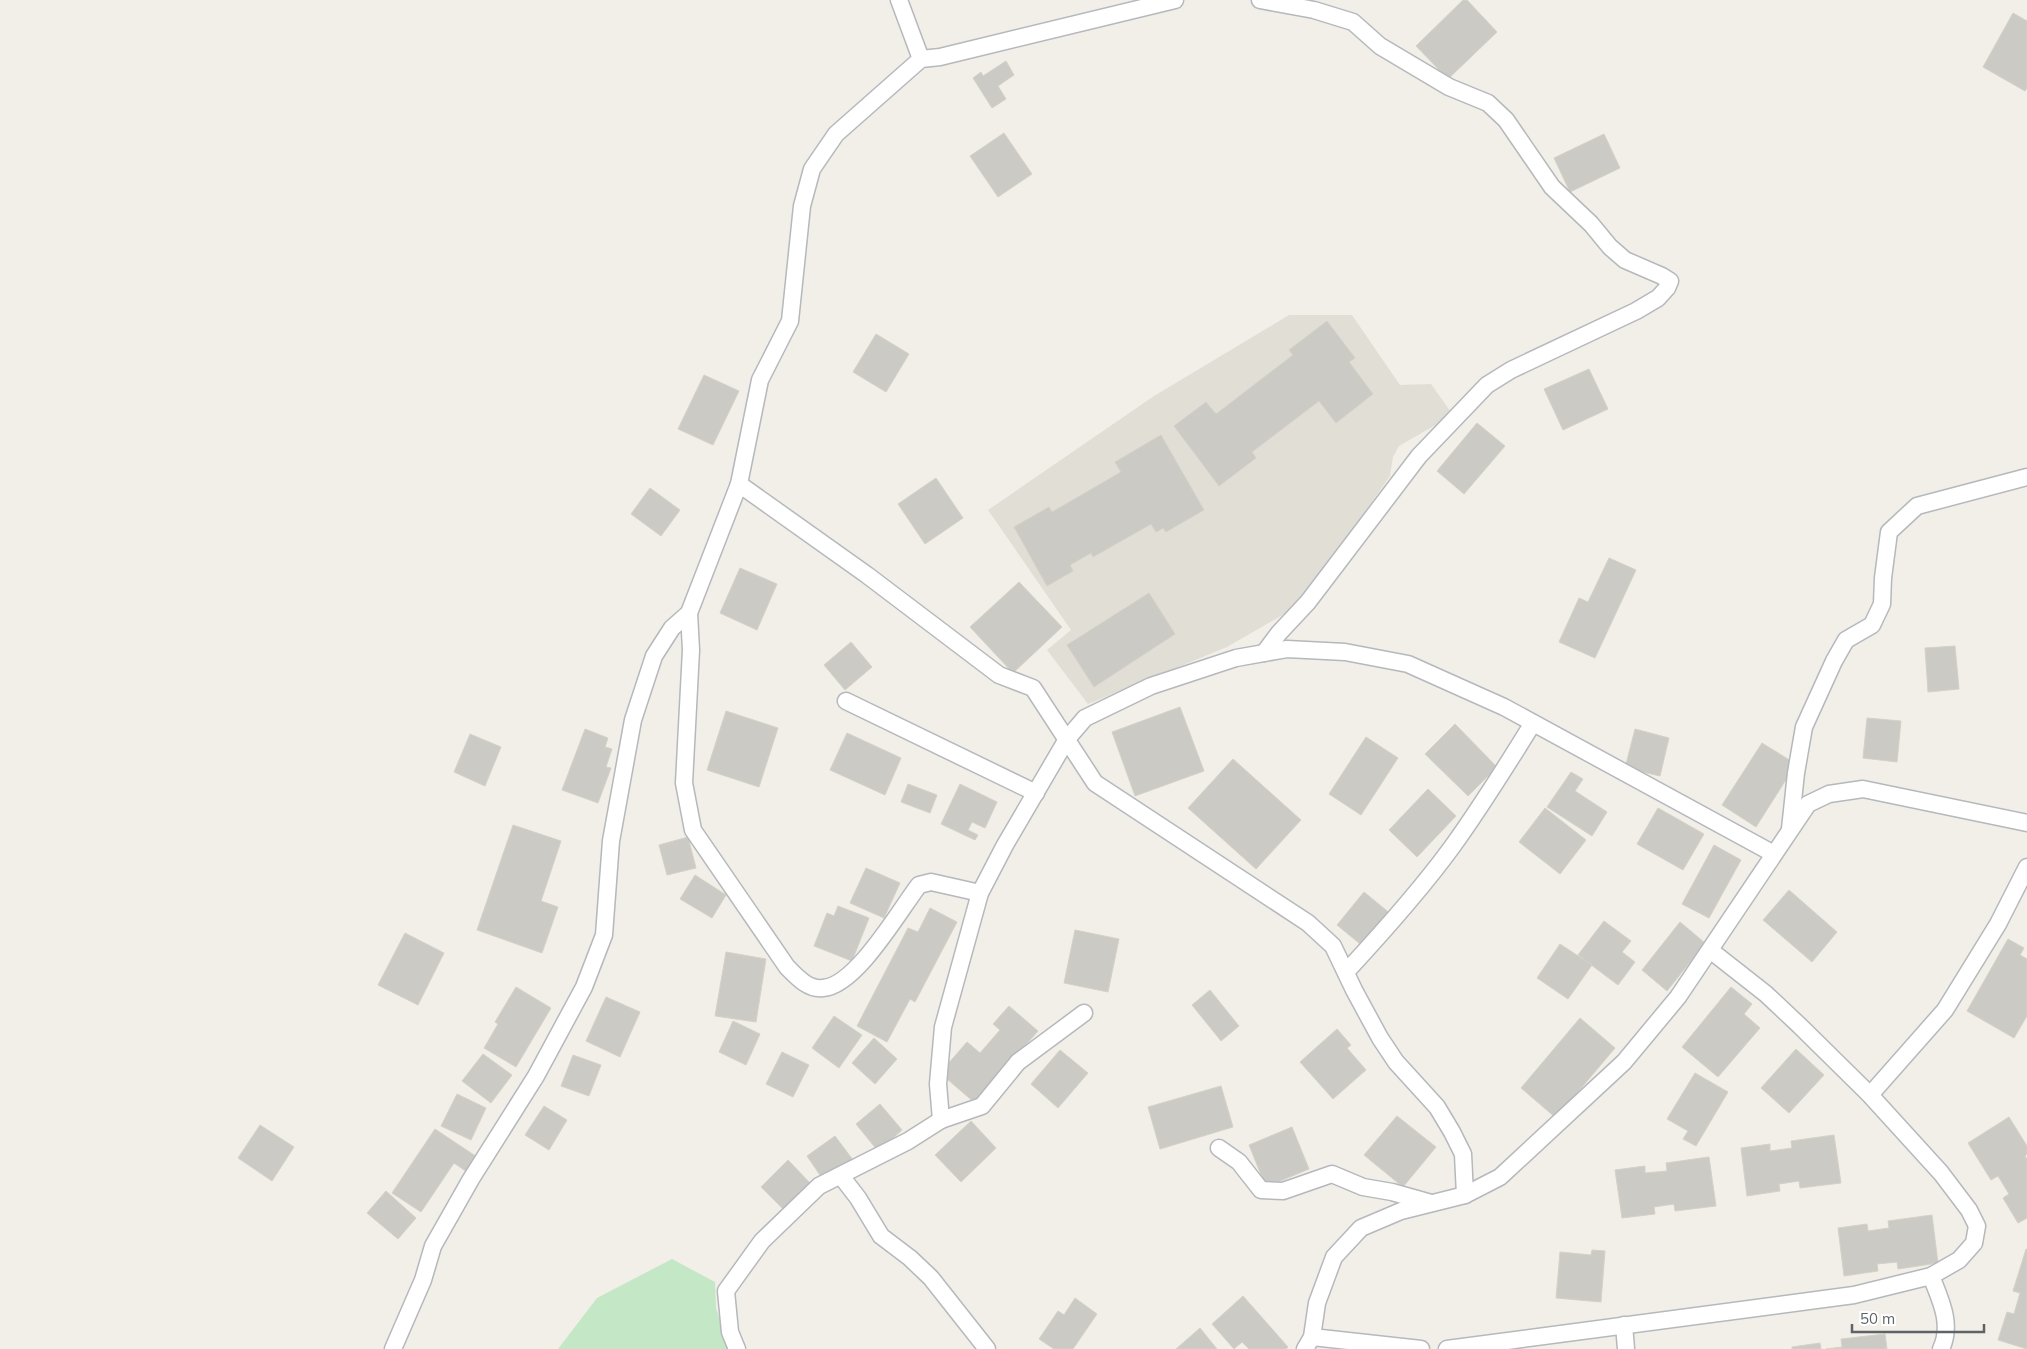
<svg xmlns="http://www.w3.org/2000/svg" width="2027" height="1349" viewBox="0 0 2027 1349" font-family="Mulish,sans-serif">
	<rect width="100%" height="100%" fill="#f1efe8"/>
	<polygon fill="#e1ded6" points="1289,315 1352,315 1400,385 1431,384 1453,415 1399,446 1393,457 1390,476 1338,550 1291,610 1227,647 1088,704 1047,650 1071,630 988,510 1154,396"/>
	<polygon fill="#c4e8c5" points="672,1259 715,1282 716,1308 728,1349 558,1349 597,1298"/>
	<g fill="#cccac5" stroke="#d6d1c6">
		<polygon points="1463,0 1467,0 1497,32 1448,79 1416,46"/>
		<polygon points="2013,13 2027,21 2027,88 2025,91 1983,67"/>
		<polygon points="1006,61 1014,75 998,86 1006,99 992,108 973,78 981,72 983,76"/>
		<polygon points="1004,133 1032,174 998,197 970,156"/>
		<polygon points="1604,134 1620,168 1570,192 1554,158"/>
		<polygon points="1327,321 1355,358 1349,362 1373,394 1336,423 1319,401 1252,452 1256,458 1219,486 1174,426 1206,402 1216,414 1293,355 1289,350"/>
		<polygon points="876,334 909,354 886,392 853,372"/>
		<polygon points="1589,369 1608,409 1563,430 1544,389"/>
		<polygon points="704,375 739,391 713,445 678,429"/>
		<polygon points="1477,423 1505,446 1464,494 1437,471"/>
		<polygon points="1161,435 1204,510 1166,532 1163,528 1156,532 1151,524 1093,557 1091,553 1070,565 1073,571 1047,586 1014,527 1049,507 1052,512 1121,472 1115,462"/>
		<polygon points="936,478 963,518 925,544 898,504"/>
		<polygon points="650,488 680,510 661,536 631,514"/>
		<polygon points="1609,558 1636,570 1595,658 1559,642 1579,598 1588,602"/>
		<polygon points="740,568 777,584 757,630 720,613"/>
		<polygon points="1019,582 1062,627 1013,673 970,627"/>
		<polygon points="1149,593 1175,634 1094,687 1067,645"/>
		<polygon points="851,642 872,667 845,690 824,665"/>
		<polygon points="1955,646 1959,689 1928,692 1925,648"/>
		<polygon points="1180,707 1204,771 1135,796 1112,732"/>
		<polygon points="726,711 778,728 759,787 707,770"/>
		<polygon points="1867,718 1901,721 1897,762 1863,758"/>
		<polygon points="1455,724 1497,767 1468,796 1425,754"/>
		<polygon points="585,729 608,738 605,747 612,749 606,767 611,768 598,803 562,790"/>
		<polygon points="1635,729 1669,738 1660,776 1625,768"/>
		<polygon points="847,733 901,758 885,795 830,770"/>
		<polygon points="470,734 501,747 485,786 454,772"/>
		<polygon points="1366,737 1398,758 1361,815 1329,794"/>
		<polygon points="1762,743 1796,764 1756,827 1722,805"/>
		<polygon points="1233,759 1301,820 1256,869 1188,808"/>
		<polygon points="1571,772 1583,779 1575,791 1607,812 1592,836 1547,807"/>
		<polygon points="908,784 937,795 930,813 901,802"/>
		<polygon points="960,784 997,802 985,828 972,822 968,830 978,835 975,840 941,824"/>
		<polygon points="1428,789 1456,816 1417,857 1389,830"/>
		<polygon points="1545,808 1586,840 1560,874 1519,842"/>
		<polygon points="1658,808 1704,834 1683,870 1637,844"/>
		<polygon points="513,825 561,841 541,901 558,907 542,953 477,930"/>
		<polygon points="688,837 696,868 667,875 659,845"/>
		<polygon points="1714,845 1741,860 1709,918 1682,904"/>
		<polygon points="866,868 900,883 884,918 850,903"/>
		<polygon points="695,875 726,895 712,918 680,899"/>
		<polygon points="1789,890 1837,932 1812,962 1763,920"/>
		<polygon points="1364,892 1392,915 1365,948 1337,925"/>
		<polygon points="838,906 869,918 852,961 814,946 827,913 834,916"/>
		<polygon points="930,908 957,922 915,1002 910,999 887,1042 857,1026 908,928 918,932"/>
		<polygon points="1604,921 1631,941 1622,952 1635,962 1618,985 1578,955"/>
		<polygon points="1680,922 1705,943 1667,991 1642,970"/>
		<polygon points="1075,930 1119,939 1108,992 1064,983"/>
		<polygon points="405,933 444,953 418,1005 378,985"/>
		<polygon points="2008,939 2024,948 2020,955 2027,959 2027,1016 2014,1038 1967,1011"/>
		<polygon points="1560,944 1592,965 1568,999 1537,978"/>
		<polygon points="726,952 766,959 756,1022 715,1016"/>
		<polygon points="516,987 551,1008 516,1067 484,1048 498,1024 495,1022"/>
		<polygon points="1731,987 1752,1004 1744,1014 1760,1028 1718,1077 1682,1047"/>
		<polygon points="1210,990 1239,1026 1221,1041 1192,1005"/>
		<polygon points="606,997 640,1012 620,1057 586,1041"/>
		<polygon points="1009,1006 1038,1031 975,1103 940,1073 967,1042 980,1053 1000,1030 993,1024"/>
		<polygon points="834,1016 862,1035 839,1068 812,1048"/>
		<polygon points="1580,1018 1615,1048 1556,1118 1521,1088"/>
		<polygon points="733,1021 760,1034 746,1065 719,1052"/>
		<polygon points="1337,1029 1351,1045 1347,1048 1366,1070 1333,1099 1300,1062"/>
		<polygon points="874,1038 897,1059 875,1084 852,1063"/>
		<polygon points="1796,1049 1824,1075 1789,1113 1761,1088"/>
		<polygon points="1060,1050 1088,1073 1058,1108 1031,1084"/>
		<polygon points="782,1052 809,1065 793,1097 766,1084"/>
		<polygon points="483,1054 512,1075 491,1103 462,1081"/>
		<polygon points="573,1055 601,1065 589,1096 561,1086"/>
		<polygon points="1695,1073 1728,1092 1696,1146 1683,1139 1688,1131 1667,1119"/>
		<polygon points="1221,1086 1233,1127 1160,1149 1148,1107"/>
		<polygon points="457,1094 486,1108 471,1140 441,1126"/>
		<polygon points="880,1104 902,1130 878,1151 856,1124"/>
		<polygon points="544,1106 567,1120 549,1150 525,1135"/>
		<polygon points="1397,1116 1436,1147 1403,1187 1364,1155"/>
		<polygon points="2009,1117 2027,1146 2027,1154 2025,1156 2027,1159 2027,1218 2018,1223 2003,1198 2009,1194 1998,1176 1991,1180 1968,1143"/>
		<polygon points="971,1121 996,1148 961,1182 935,1155"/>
		<polygon points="260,1125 294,1147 272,1181 238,1158"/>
		<polygon points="1292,1127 1309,1169 1266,1187 1249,1145"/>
		<polygon points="435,1129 477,1157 467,1172 454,1163 421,1212 392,1193"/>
		<polygon points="1834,1135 1841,1183 1800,1188 1799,1181 1779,1184 1780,1191 1747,1196 1741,1148 1770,1144 1770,1151 1792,1148 1791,1141"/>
		<polygon points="835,1136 853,1160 824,1181 807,1156"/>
		<polygon points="1709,1157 1716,1206 1675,1211 1674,1204 1654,1207 1655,1214 1622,1218 1615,1170 1645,1166 1645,1173 1667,1171 1666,1163"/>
		<polygon points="788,1160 810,1183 784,1210 761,1187"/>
		<polygon points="386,1191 416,1218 398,1239 367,1213"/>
		<polygon points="1932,1215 1938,1263 1898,1269 1897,1262 1877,1264 1878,1271 1844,1276 1838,1228 1867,1224 1868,1231 1889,1228 1888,1221"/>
		<polygon points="2026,1249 2027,1249 2027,1349 1998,1340 2007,1312 2014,1314 2020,1293 2013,1291"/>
		<polygon points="1592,1250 1605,1251 1601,1302 1556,1298 1560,1252 1591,1255"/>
		<polygon points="1243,1296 1288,1347 1286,1349 1249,1349 1242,1342 1234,1349 1212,1324"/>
		<polygon points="1075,1298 1097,1314 1073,1349 1054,1349 1039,1339 1058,1311 1064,1315"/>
		<polygon points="1200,1328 1217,1349 1176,1349"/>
		<polygon points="1885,1334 1887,1349 1826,1349 1842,1347 1841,1339"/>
		<polygon points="1820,1343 1821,1349 1792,1349 1792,1347"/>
	</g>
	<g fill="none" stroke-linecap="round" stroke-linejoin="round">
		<defs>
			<g id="street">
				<polyline points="899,0 921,59"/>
				<polyline points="1260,0 1314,10 1353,22 1380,46 1449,87 1488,103 1506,120 1552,187 1591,224 1610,247 1625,260 1662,276 1670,281 1667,288 1658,298 1636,311 1511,370 1487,385 1419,456 1308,602 1279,633 1264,653"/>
				<polyline points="739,484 867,575 999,675 1033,688 1095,783 1308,923 1333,946 1354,990 1380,1038 1396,1062 1437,1107 1452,1132 1463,1154 1465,1195"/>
				<polyline points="846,701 1036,793"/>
				<polyline points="1790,829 1796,773 1804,727 1834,661 1846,640 1872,625 1882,604 1883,578 1889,532 1917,506 2027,477"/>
				<path d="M980 893 931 882 919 885C899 911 856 986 823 988 808 990 796 976 787 967L693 830 684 783 691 650 689 613 739 484 760 380 790 321 802 206 812 169 836 134 921 59 940 57 1175 0"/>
				<path d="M1346 972C1383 932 1420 891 1452 847 1481 807 1507 765 1533 723"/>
				<polyline points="1870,1095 1945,1010 1998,924 2027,867"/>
				<polyline points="941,1120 938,1084 943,1027 980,893 1005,845 1067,739 1085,718 1151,686 1236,658 1287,649 1345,652 1408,664 1504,707 1774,854"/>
				<polyline points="1219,1148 1239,1162 1261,1190 1283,1191 1332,1174 1363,1187 1392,1192 1431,1203"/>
				<polyline points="841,1176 858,1198 881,1236 910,1258 931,1278 987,1349"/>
				<path d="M1931 1276C1940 1299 1953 1324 1941 1349"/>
				<polyline points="1624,1325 1626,1349"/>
				<polyline points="1312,1337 1421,1349"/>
				<polyline points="393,1349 423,1280 433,1246 471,1179 536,1076 584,987 604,935 611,841 633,720 654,656 672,628 689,613"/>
				<polyline points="737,1349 730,1332 726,1291 762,1241 819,1186 908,1141 941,1120 982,1106 1018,1062 1084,1013"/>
				<polyline points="1305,1349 1312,1337 1317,1303 1334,1257 1361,1228 1401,1211 1465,1195 1500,1177 1624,1062 1678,997 1808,804 1829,794 1863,789 2027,823"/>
				<polyline points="1447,1349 1854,1295 1931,1276 1959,1260 1974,1243 1977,1226 1969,1210 1941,1173 1870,1095 1800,1026 1766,994 1710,950"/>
			</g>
		</defs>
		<use href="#street" stroke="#b5b8bc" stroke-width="19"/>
		<use href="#street" stroke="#fff" stroke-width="16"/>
	</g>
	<path d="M1852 1324v8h132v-8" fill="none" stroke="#5f6368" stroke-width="2.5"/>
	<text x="1860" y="1324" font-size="15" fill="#5f6368" stroke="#ffffff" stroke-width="4" paint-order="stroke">50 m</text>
</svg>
